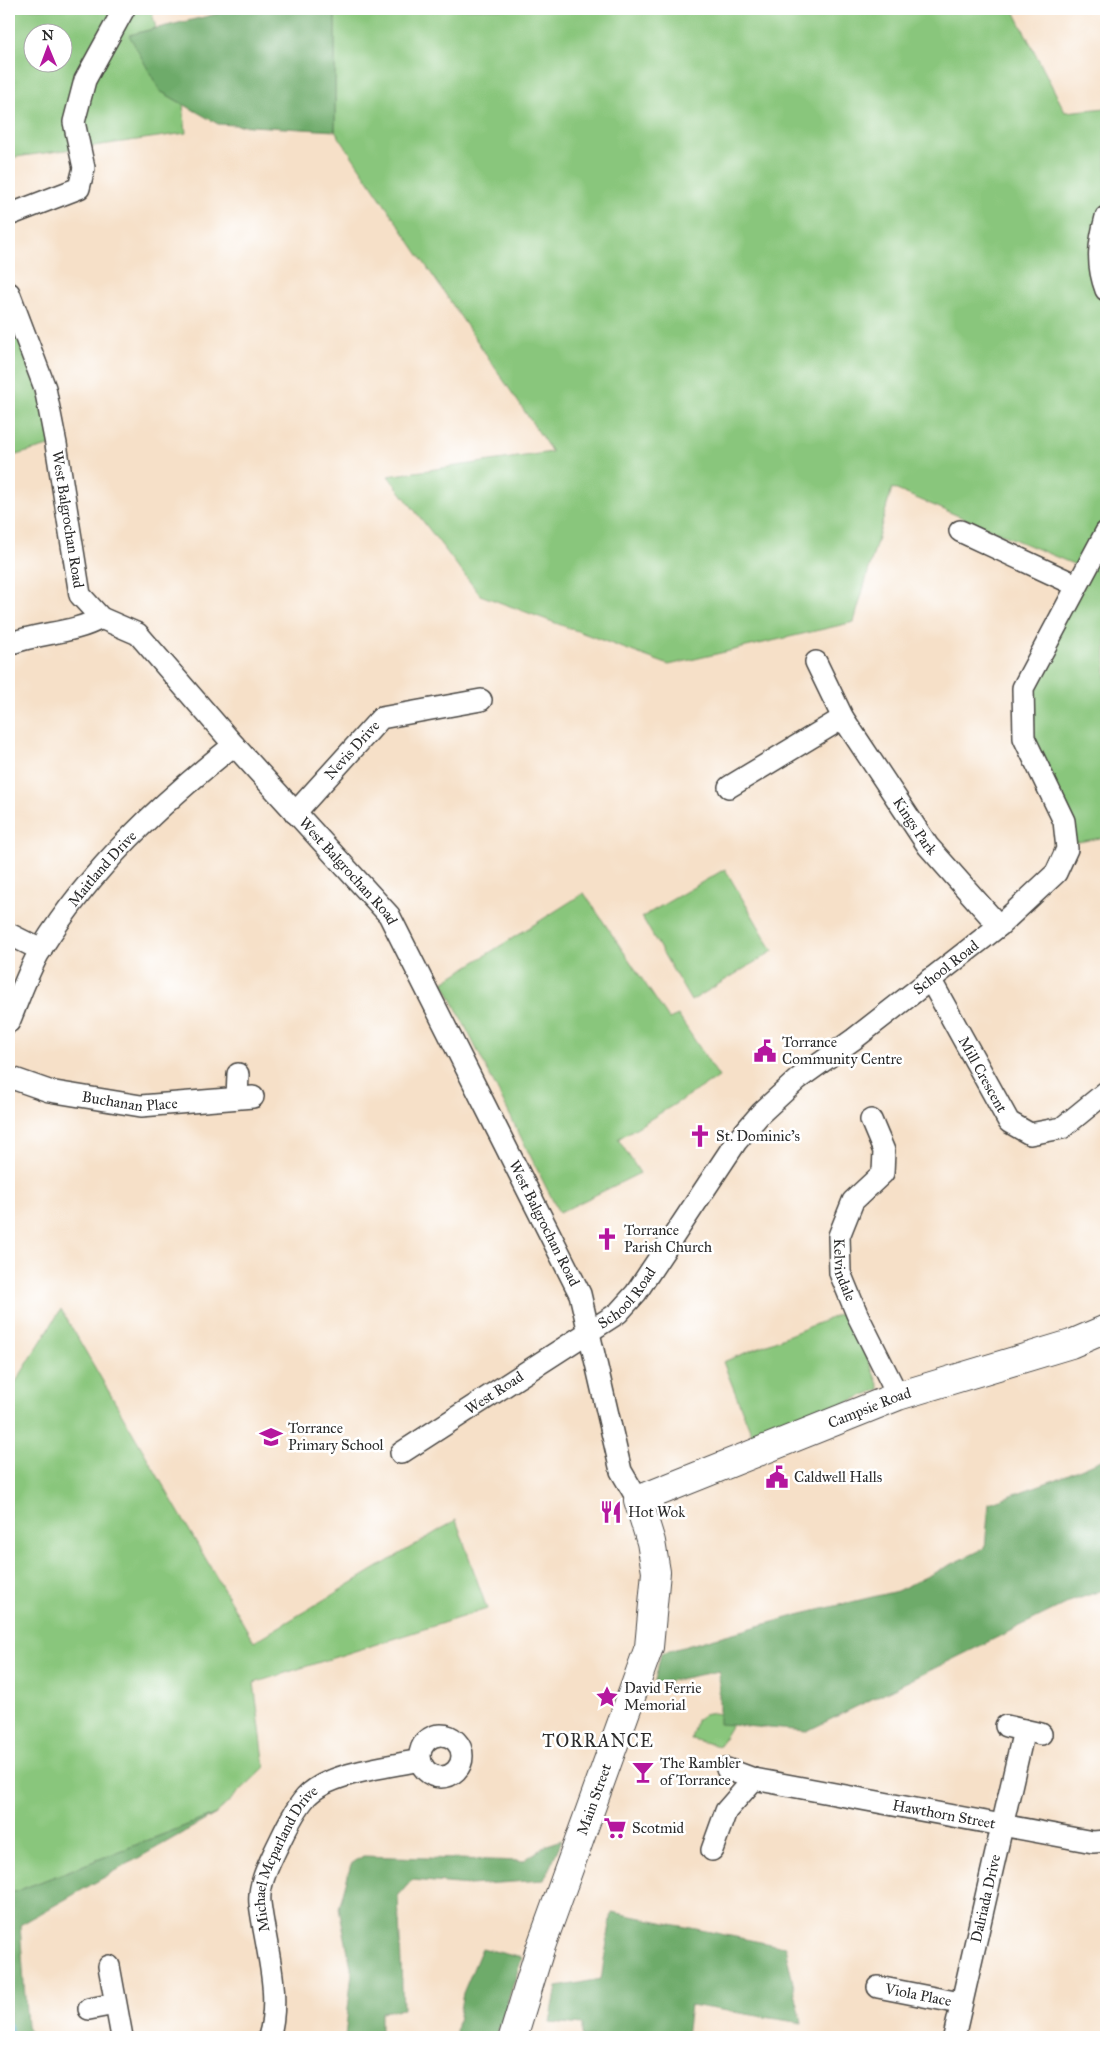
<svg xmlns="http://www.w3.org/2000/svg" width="1115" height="2046" viewBox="0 0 1115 2046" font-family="'IM FELL Great Primer',serif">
	<rect width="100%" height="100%" fill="#fff"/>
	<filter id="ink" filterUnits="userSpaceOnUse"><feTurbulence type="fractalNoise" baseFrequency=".02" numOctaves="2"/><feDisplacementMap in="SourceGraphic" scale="10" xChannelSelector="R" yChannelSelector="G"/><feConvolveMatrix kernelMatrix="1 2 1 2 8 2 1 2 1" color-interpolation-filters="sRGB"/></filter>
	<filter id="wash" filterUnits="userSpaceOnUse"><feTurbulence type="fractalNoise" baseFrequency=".0096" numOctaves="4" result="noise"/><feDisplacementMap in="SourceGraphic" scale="20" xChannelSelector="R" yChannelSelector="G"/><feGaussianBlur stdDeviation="1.12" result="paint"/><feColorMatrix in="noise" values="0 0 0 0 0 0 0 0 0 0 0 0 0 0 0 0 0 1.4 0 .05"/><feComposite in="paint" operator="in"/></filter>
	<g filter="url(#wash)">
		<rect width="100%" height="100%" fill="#f6e0c8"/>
		<g fill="#89c67b" stroke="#5a7853" fill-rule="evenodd">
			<path d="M9 9H151L156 28 130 35 160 91 183 104 186 133 9 158ZM32 32H62V62H32Z"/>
			<polygon points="322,9 1013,9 1065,112 1106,108 1106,837 1067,844 1022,757 1023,688 1085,569 892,488 854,622 669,665 480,595 388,476 552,452 335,131 335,15"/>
			<polygon points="9,293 56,444 9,457"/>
			<polygon points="725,869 773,951 691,1001 642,917"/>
			<polygon points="584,893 669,1019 678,1015 719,1077 618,1139 640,1173 559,1213 443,982"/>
			<polygon points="61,1309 254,1642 456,1520 487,1609 254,1683 265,1767 216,1814 9,1894 9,1393"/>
			<polygon points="848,1311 880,1389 754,1440 723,1362"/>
			<polygon points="714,1713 736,1718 719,1746 691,1739 696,1720 703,1715"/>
		</g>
		<g fill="#6eab6b" stroke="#4c6b4b">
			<polygon points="237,9 321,9 335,15 335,131 218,124 160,91 129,35"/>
			<polygon points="1106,1458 1106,1589 1069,1602 807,1731 719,1724 719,1671 654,1684 661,1653 798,1615 897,1591 985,1548 989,1503 1057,1479"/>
			<polygon points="216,1814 20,1925 27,2026 31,2037 9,2037 9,1894"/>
			<polygon points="562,1840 544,1880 469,1885 412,1880 398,1896 403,2009 381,2012 381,2037 345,2037 352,1972 339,1908 351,1864 363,1856 523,1861 547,1845"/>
			<polygon points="612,1912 785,1947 802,2023 690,2005 686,2037 582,2037 582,2025 550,2022 557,1987 601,1979"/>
			<polygon points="482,1948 522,1958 496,2037 455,2037 463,1993"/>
		</g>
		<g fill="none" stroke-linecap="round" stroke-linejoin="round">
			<polyline stroke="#49a7c8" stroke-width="5.5" points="9,2025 13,2037"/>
		</g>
	</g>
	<g filter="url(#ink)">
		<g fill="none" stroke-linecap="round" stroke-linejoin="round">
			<defs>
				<g id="minor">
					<polyline points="9,215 79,188 84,168 74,122 85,80 124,9"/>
					<path d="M1106 217C1099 243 1096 264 1106 290"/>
					<path id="s1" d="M9 293 45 388 56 444 80 595 101 618 138 634 234 745 389 915 580 1294 621 1471 638 1500"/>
					<polyline points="960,531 1076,585"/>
					<path d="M9 644C39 632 73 634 101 618"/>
					<path id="s2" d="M816 662 843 718 928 846 999 926"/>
					<polyline points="729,787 843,718"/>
					<path id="s3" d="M295 813 381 718 481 700"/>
					<polyline points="9,934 41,950"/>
					<path id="s4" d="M930 979 1009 1122 1030 1134 1062 1128 1106 1092"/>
					<path id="s5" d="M9 1022C19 998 28 971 41 949 92 867 160 804 234 745"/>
					<path id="s6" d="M9 1077 49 1091 141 1106 253 1097"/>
					<polyline points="237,1098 238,1074"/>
					<path id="s7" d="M871 1120 884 1151 883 1173 853 1201 839 1236 840 1273 857 1314 898 1396"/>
					<path id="s8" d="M401 1453 618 1313 636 1293 736 1142 761 1113 798 1079 854 1039 999 926 1056 873 1067 849 1064 821 1024 738 1023 688 1106 532"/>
					<polyline points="1006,1726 1041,1734"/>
					<circle cx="441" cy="1756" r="21"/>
					<path id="s9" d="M727 1769 754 1779 1093 1842 1106 1841"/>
					<polyline points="712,1850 726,1811 754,1779"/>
					<polyline points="109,1966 122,2037"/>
					<path id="s10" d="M878 1987 960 2003"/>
					<polyline points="89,2009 115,2004"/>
					<path id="s11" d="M269 2037C282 1994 265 1946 260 1903 258 1885 269 1864 276 1849 285 1831 293 1812 306 1797 329 1772 388 1767 420 1760"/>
					<path id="s12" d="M954 2037 1024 1730"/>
				</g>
				<g id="secondary">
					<path id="s13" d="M513 2037 540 1949 649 1647 656 1572 651 1542 638 1500 898 1396 1071 1344 1106 1329"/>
				</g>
			</defs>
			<use href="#minor" stroke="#494643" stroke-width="24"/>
			<use href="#secondary" stroke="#494643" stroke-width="30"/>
			<use href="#minor" stroke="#fff" stroke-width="21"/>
			<use href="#secondary" stroke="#fff" stroke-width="28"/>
		</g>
	</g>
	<defs>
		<symbol id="civic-bare" viewBox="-9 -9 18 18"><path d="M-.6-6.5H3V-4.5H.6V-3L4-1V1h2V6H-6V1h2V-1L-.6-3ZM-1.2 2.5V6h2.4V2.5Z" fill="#b5179e" stroke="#fff" stroke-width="2.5" paint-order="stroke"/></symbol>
		<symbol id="church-bare" viewBox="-9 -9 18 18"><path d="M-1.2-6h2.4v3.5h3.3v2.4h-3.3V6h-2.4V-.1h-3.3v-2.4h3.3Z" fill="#b5179e" stroke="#fff" stroke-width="2.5" paint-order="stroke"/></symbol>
		<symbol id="school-bare" viewBox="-9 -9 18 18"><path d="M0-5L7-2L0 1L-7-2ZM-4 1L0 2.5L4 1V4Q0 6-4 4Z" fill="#b5179e" stroke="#fff" stroke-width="2.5" paint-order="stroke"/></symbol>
		<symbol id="restaurant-bare" viewBox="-9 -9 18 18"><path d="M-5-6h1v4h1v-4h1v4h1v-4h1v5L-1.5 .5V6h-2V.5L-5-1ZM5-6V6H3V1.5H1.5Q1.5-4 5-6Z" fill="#b5179e" stroke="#fff" stroke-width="2.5" paint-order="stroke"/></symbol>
		<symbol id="sight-bare" viewBox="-9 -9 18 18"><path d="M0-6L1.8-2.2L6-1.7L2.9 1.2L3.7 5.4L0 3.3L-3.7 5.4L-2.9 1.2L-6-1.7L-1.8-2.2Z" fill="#b5179e" stroke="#fff" stroke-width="2.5" paint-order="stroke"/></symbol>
		<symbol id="bar-bare" viewBox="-9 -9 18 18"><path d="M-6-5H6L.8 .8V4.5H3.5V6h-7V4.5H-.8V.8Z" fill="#b5179e" stroke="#fff" stroke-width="2.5" paint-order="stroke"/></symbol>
		<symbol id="supermarket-bare" viewBox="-9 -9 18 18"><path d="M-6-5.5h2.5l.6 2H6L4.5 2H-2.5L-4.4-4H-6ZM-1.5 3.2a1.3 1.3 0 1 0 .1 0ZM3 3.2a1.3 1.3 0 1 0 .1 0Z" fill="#b5179e" stroke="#fff" stroke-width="2.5" paint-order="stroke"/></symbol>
	</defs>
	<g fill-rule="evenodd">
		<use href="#civic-bare" x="749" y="1035" width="32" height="32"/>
		<use href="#church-bare" x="684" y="1120" width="32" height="32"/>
		<use href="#church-bare" x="591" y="1223" width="32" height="32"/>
		<use href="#school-bare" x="255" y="1421" width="32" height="32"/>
		<use href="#civic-bare" x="761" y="1461" width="32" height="32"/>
		<use href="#restaurant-bare" x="595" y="1496" width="32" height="32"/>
		<use href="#sight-bare" x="591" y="1681" width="32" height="32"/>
		<use href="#bar-bare" x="627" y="1756" width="32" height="32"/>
		<use href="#supermarket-bare" x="599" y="1812" width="32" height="32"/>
	</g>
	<g text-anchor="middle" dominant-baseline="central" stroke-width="5" stroke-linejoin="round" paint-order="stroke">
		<g font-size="15" fill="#2b2b2b" stroke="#fff">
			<text stroke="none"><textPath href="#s1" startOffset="235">West Balgrochan Road</textPath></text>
			<text stroke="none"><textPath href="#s3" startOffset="85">Nevis Drive</textPath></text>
			<text stroke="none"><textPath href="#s2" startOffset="192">Kings Park</textPath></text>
			<text stroke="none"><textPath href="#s5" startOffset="181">Maitland Drive</textPath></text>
			<text stroke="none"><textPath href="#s1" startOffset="700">West Balgrochan Road</textPath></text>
			<text stroke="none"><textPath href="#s8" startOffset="740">School Road</textPath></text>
			<text stroke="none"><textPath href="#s4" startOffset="109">Mill Crescent</textPath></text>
			<text stroke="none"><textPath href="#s6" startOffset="124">Buchanan Place</textPath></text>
			<text stroke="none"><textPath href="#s1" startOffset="1105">West Balgrochan Road</textPath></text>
			<text stroke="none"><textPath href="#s7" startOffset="169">Kelvindale</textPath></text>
			<text stroke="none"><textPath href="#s8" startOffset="275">School Road</textPath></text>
			<text stroke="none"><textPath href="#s8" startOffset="111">West Road</textPath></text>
			<text stroke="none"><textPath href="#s13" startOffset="812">Campsie Road</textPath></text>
			<text stroke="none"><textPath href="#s13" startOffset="251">Main Street</textPath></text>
			<text stroke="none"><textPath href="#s9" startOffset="222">Hawthorn Street</textPath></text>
			<text stroke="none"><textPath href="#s11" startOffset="186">Michael Mcparland Drive</textPath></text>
			<text stroke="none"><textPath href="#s12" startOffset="142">Dalriada Drive</textPath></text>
			<text stroke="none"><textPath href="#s10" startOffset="41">Viola Place</textPath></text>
		</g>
		<g font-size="15" fill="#2b2b2b" stroke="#fff" text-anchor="start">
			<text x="782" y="1042">Torrance<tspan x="782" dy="17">Community Centre</tspan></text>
			<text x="716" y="1136">St. Dominic's</text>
			<text x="624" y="1230">Torrance<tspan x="624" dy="17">Parish Church</tspan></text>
			<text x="288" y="1428">Torrance<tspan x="288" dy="17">Primary School</tspan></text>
			<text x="794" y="1477">Caldwell Halls</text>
			<text x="628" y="1512">Hot Wok</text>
			<text x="624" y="1688">David Ferrie<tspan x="624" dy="17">Memorial</tspan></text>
			<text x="660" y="1763">The Rambler<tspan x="660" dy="17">of Torrance</tspan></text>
			<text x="632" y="1828">Scotmid</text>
		</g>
		<g font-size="18" letter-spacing="1" fill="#2b2b2b" stroke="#fff">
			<text x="598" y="1741">TORRANCE</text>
		</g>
	</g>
	<rect width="1115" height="2046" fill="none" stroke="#fff" stroke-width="30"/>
	<g transform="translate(48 48) rotate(359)"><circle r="24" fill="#ffffff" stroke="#aaaaaa"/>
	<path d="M0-4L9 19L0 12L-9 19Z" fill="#b5179e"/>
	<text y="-8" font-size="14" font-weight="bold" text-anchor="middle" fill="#2b2b2b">N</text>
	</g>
</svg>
